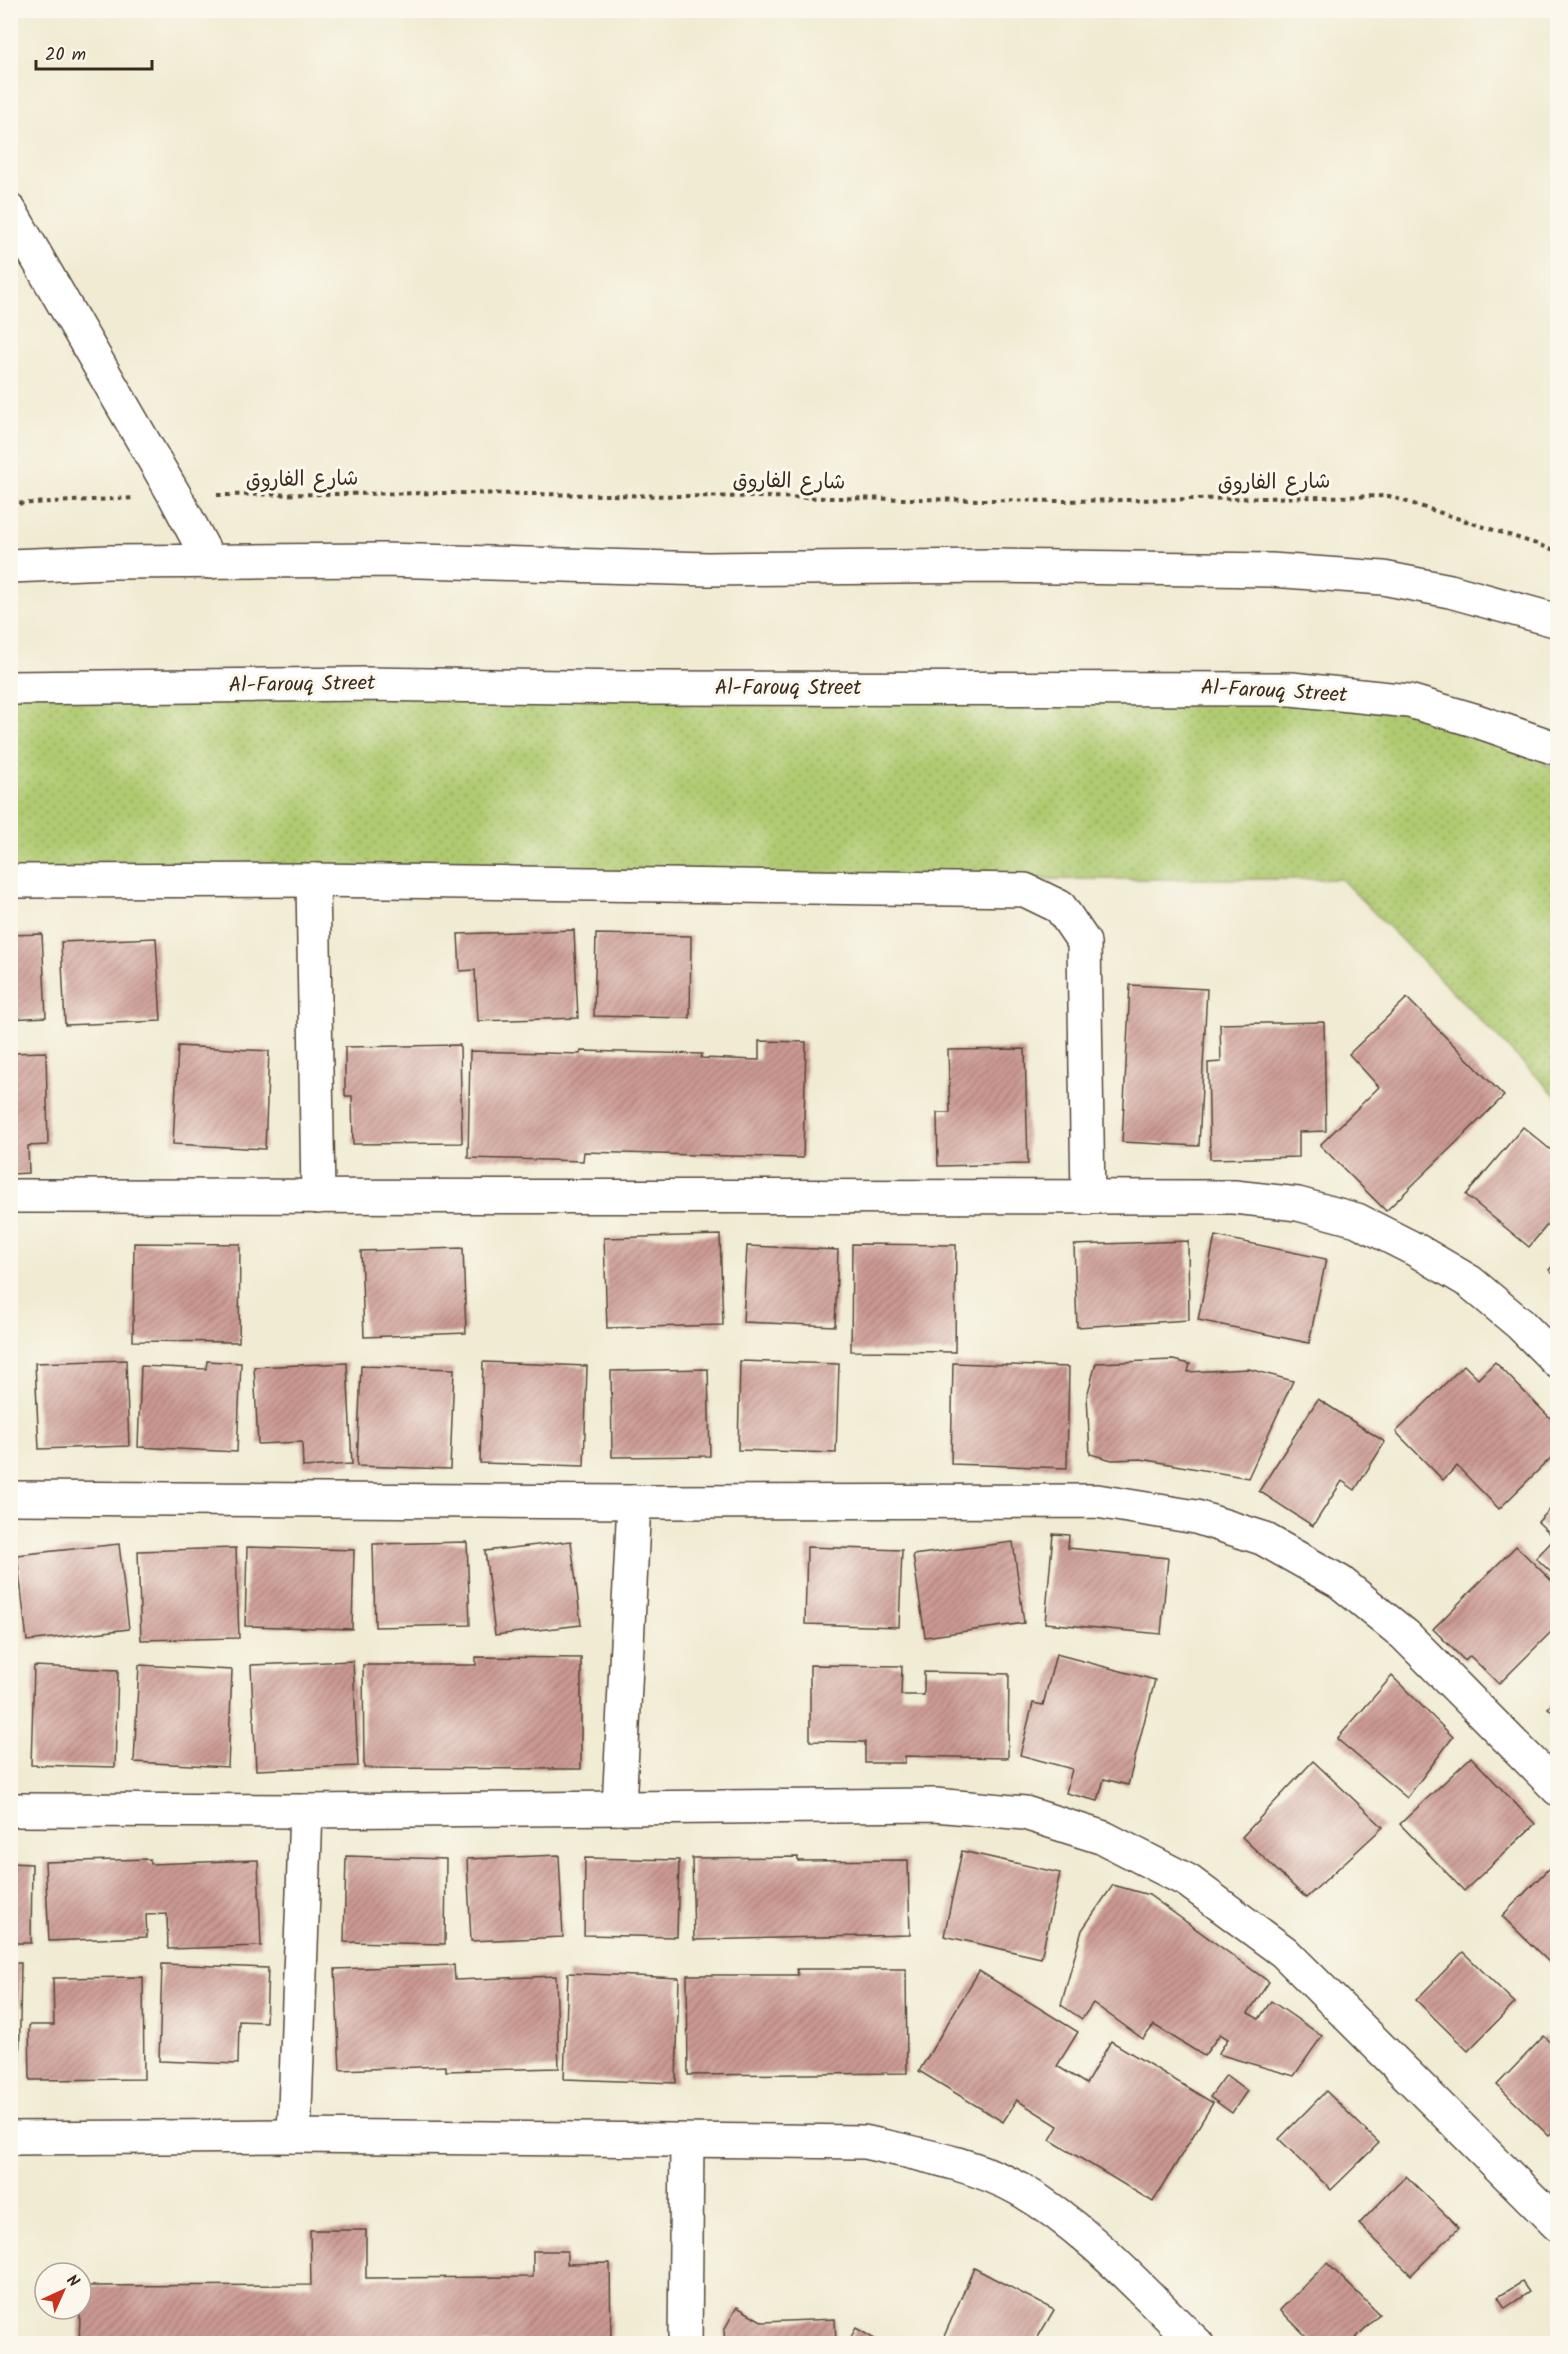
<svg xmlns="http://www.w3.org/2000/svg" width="1568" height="2354" viewBox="0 0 1568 2354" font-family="Kalam,'Playpen Sans Arabic',sans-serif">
	<defs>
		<pattern id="grass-dots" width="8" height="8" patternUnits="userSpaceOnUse" patternTransform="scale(1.5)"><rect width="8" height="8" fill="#afca6f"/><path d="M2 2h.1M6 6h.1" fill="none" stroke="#90a45b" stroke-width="1.8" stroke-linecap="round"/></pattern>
		<pattern id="building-hatch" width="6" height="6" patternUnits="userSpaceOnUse" patternTransform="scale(1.5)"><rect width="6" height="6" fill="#cb9993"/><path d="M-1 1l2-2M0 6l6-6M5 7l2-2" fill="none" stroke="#a67d77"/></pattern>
	</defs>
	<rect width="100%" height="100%" fill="#fbf7ec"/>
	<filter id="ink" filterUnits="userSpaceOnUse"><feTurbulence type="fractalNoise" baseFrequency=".0167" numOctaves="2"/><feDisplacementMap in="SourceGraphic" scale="12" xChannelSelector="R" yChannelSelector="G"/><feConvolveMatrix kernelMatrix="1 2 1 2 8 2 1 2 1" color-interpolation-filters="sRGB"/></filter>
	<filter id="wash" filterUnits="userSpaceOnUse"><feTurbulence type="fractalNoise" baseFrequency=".008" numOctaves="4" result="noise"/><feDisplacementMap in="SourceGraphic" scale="24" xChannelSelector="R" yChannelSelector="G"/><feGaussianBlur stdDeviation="1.35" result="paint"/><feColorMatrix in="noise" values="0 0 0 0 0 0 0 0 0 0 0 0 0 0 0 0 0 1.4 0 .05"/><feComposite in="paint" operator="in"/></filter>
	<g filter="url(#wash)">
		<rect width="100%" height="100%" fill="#f0ebd2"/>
		<polygon fill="url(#grass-dots)" stroke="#757a46" stroke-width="1.5" points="11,689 1409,701 1557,769 1557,1097 1341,879 11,880"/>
		<g id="blocks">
			<g fill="url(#building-hatch)">
				<polygon points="574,930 578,1018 478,1021 475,970 460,971 458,934"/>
				<polygon points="42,934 46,1017 10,1019 10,935"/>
				<polygon points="596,934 691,936 690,1018 594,1016"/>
				<polygon points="156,938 161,1021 65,1025 61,942"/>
				<polygon points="1130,985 1207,989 1199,1146 1122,1142"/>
				<polygon points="1407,998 1504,1096 1386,1211 1320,1145 1379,1087 1349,1054"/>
				<polygon points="1324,1022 1326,1131 1299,1132 1299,1157 1210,1159 1208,1063 1221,1062 1220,1024"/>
				<polygon points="759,1041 806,1042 803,1158 584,1152 583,1161 468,1158 470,1051 580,1054 581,1051 702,1054 701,1058 759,1060"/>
				<polygon points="460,1045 462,1143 353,1144 352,1096 345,1096 345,1047"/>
				<polygon points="178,1046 269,1051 265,1149 173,1144"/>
				<polygon points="1025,1049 1028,1164 938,1166 937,1113 950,1113 948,1050"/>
				<polygon points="46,1052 48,1145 28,1146 29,1173 10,1174 10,1053"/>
				<polygon points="1523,1127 1558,1156 1558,1212 1529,1247 1466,1195"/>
				<polygon points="720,1235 723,1325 607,1328 604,1238"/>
				<polygon points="1215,1236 1326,1259 1309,1343 1198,1320"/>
				<polygon points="1188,1241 1189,1320 1077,1327 1074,1245"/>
				<polygon points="134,1243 240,1244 239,1342 133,1341"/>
				<polygon points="852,1244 956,1245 955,1352 851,1351"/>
				<polygon points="747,1246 838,1250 835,1326 743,1322"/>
				<polygon points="463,1248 466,1333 364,1337 361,1251"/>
				<polygon points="1558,1260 1558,1278 1549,1270"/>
				<polygon points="126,1360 129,1446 39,1449 35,1363"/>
				<polygon points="1173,1360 1190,1364 1188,1372 1249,1369 1293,1381 1248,1478 1141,1459 1112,1460 1090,1454 1087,1396 1096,1363"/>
				<polygon points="207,1361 241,1363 237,1452 138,1447 141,1366 206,1369"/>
				<polygon points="740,1361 839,1364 836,1453 738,1450"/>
				<polygon points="483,1362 587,1366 584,1466 480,1463"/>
				<polygon points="1495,1362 1558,1426 1558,1451 1499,1509 1457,1466 1443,1480 1396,1432 1464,1365 1478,1379"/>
				<polygon points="347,1363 352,1464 303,1467 302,1442 258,1444 254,1367"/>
				<polygon points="953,1363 1069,1367 1067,1468 951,1464"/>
				<polygon points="361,1366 454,1369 450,1469 357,1466"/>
				<polygon points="708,1369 710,1456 612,1457 611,1371"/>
				<polygon points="1318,1399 1385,1442 1355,1490 1342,1481 1313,1526 1259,1491"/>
				<polygon points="1558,1501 1558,1579 1536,1558 1555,1538 1538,1522"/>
				<polygon points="1053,1534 1069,1535 1068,1548 1168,1558 1161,1634 1045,1623"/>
				<polygon points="571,1541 581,1625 495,1635 485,1551"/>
				<polygon points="467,1542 470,1625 375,1627 373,1544"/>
				<polygon points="1013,1542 1024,1623 925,1637 913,1555"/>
				<polygon points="119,1544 129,1629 27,1641 17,1555"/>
				<polygon points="1516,1546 1558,1587 1558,1625 1499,1684 1470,1656 1465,1661 1433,1629"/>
				<polygon points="247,1547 354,1550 352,1629 245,1626"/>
				<polygon points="807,1547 902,1550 899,1627 805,1624"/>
				<polygon points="236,1548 239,1638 141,1640 138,1551"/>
				<polygon points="1056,1654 1155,1680 1128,1785 1104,1779 1098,1801 1066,1793 1072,1769 1020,1755 1033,1703 1043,1705"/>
				<polygon points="476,1657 581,1658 581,1769 364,1768 363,1665 476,1665"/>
				<polygon points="353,1661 358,1766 256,1770 251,1665"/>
				<polygon points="139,1665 232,1670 228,1767 134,1762"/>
				<polygon points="810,1665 902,1666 901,1695 924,1695 924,1672 1009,1674 1008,1758 905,1756 905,1763 865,1763 865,1742 810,1741"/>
				<polygon points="34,1666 118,1670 115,1767 31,1765"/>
				<polygon points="1392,1676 1453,1737 1407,1798 1337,1739"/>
				<polygon points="1558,1698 1558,1717 1548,1708"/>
				<polygon points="1471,1757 1535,1824 1464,1891 1400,1824"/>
				<polygon points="1313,1761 1383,1827 1306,1898 1242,1837"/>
				<polygon points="962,1851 1060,1873 1041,1958 944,1936"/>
				<polygon points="559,1855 563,1937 471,1941 467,1859"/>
				<polygon points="346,1856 446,1859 445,1944 344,1942"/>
				<polygon points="798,1857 798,1861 908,1860 910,1935 694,1940 692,1858"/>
				<polygon points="585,1858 679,1860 677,1937 584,1935"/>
				<polygon points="150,1859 151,1864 258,1860 261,1946 168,1949 167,1914 146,1915 147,1937 49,1941 45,1862"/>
				<polygon points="10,1863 32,1864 31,1943 10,1943"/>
				<polygon points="1549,1868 1558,1876 1558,1964 1554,1967 1502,1916"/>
				<polygon points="1113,1885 1149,1895 1269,1982 1248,2013 1259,2019 1271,2001 1322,2036 1294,2076 1218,2054 1228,2039 1220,2034 1204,2056 1154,2025 1143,2039 1093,2003 1082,2019 1061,2005 1082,1930"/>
				<polygon points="1463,1952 1515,2003 1468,2051 1416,2000"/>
				<polygon points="10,1963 21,1963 19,2082 10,2082"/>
				<polygon points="162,1964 268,1968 266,2022 239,2021 238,2064 159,2061"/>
				<polygon points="454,1965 455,1980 556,1976 559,2068 446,2071 446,2066 340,2070 335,1969"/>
				<polygon points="797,1969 906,1969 907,2073 688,2075 687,1975 798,1975"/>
				<polygon points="979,1971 1078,2032 1057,2066 1086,2084 1111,2041 1213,2103 1153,2202 1050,2140 1058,2126 1017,2100 1003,2122 919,2071"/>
				<polygon points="568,1973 679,1978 676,2083 564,2079"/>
				<polygon points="143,1977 144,2079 30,2080 29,2025 54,2025 53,1978"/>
				<polygon points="1544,2036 1558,2049 1558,2128 1549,2136 1497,2085"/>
				<polygon points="1226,2075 1247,2091 1232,2113 1210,2097"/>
				<polygon points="1326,2091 1379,2143 1331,2190 1279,2139"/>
				<polygon points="1406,2176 1459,2228 1411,2275 1359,2224"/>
				<polygon points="310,2230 366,2230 366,2278 533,2277 533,2251 567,2251 567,2264 610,2263 611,2344 79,2344 81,2286 311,2285"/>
				<polygon points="1327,2263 1379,2314 1350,2344 1314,2344 1280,2310"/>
				<polygon points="974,2268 1054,2310 1034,2344 946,2344 942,2341"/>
				<polygon points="1522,2282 1529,2292 1505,2308 1498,2297"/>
				<polygon points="737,2307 763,2322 835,2319 836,2344 725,2344 724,2330"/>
				<polygon points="856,2328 883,2344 847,2344"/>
			</g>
		</g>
	</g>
	<g filter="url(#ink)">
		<use href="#blocks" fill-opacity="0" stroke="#564739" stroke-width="1.5"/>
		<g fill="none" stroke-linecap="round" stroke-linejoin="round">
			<defs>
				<g id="minor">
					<polyline points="10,211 175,496 210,562"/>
					<polyline points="313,880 318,1197"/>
					<polyline points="10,881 313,880 1025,890 1060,907 1084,942 1088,1198"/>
					<polyline points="10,1196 1234,1197 1298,1204 1357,1220 1416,1250 1470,1282 1520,1324 1558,1362"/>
					<polyline points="10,1498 634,1502 1097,1501 1196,1517 1262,1538 1340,1582 1405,1635 1558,1789"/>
					<polyline points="619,1808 634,1502"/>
					<polyline points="10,1810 306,1811 935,1805 1025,1813 1104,1838 1188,1881 1284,1952 1558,2225"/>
					<polyline points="294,2136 306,1811"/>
					<path d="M10 2138 294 2136 864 2142C917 2154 973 2163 1021 2190 1088 2229 1141 2290 1197 2344"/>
					<polyline points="685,2344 687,2141"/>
				</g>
				<g id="major">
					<polyline points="10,566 109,562 384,560 708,569 993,566 1271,570 1383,578 1450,591 1558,621"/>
					<polyline points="10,688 363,684 628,688 1291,689 1409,701 1474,720 1558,749"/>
				</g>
			</defs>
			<use href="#minor" stroke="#564739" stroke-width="36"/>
			<use href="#major" stroke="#564739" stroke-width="36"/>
			<g stroke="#564739" stroke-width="4" stroke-dasharray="4.5 4.5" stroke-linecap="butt">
				<polyline points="217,495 452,493 1063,501 1389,496 1558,551"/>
				<polyline points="10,504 135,498"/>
			</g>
			<use href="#minor" stroke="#fff" stroke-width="33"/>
			<use href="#major" stroke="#fff" stroke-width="33"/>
		</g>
	</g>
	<g text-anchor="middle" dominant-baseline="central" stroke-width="6" stroke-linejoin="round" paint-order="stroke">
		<g font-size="21" fill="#3b2a1e" stroke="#fbf7ec">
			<text transform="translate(302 480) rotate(-1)">شارع الفاروق</text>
			<text transform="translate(789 482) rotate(1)">شارع الفاروق</text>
			<text transform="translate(1274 483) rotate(-1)">شارع الفاروق</text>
			<text transform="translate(302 685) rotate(-1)">Al-Farouq Street</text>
			<text x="788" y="688">Al-Farouq Street</text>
			<text transform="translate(1274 692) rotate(3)">Al-Farouq Street</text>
		</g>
	</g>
	<rect width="1568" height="2354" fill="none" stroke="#fbf7ec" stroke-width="36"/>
	<g transform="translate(63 2291) rotate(45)"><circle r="28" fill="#fbf7ec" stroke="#aea59a" stroke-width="1.5"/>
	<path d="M0-4.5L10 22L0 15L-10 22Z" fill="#c8321e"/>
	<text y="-9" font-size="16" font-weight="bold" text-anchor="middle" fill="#3b2a1e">N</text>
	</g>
	<path d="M36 60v9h116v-9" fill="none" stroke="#3b2a1e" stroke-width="3"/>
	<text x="45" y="60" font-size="18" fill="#3b2a1e" stroke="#fbf7ec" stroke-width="4.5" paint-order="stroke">20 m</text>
</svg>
